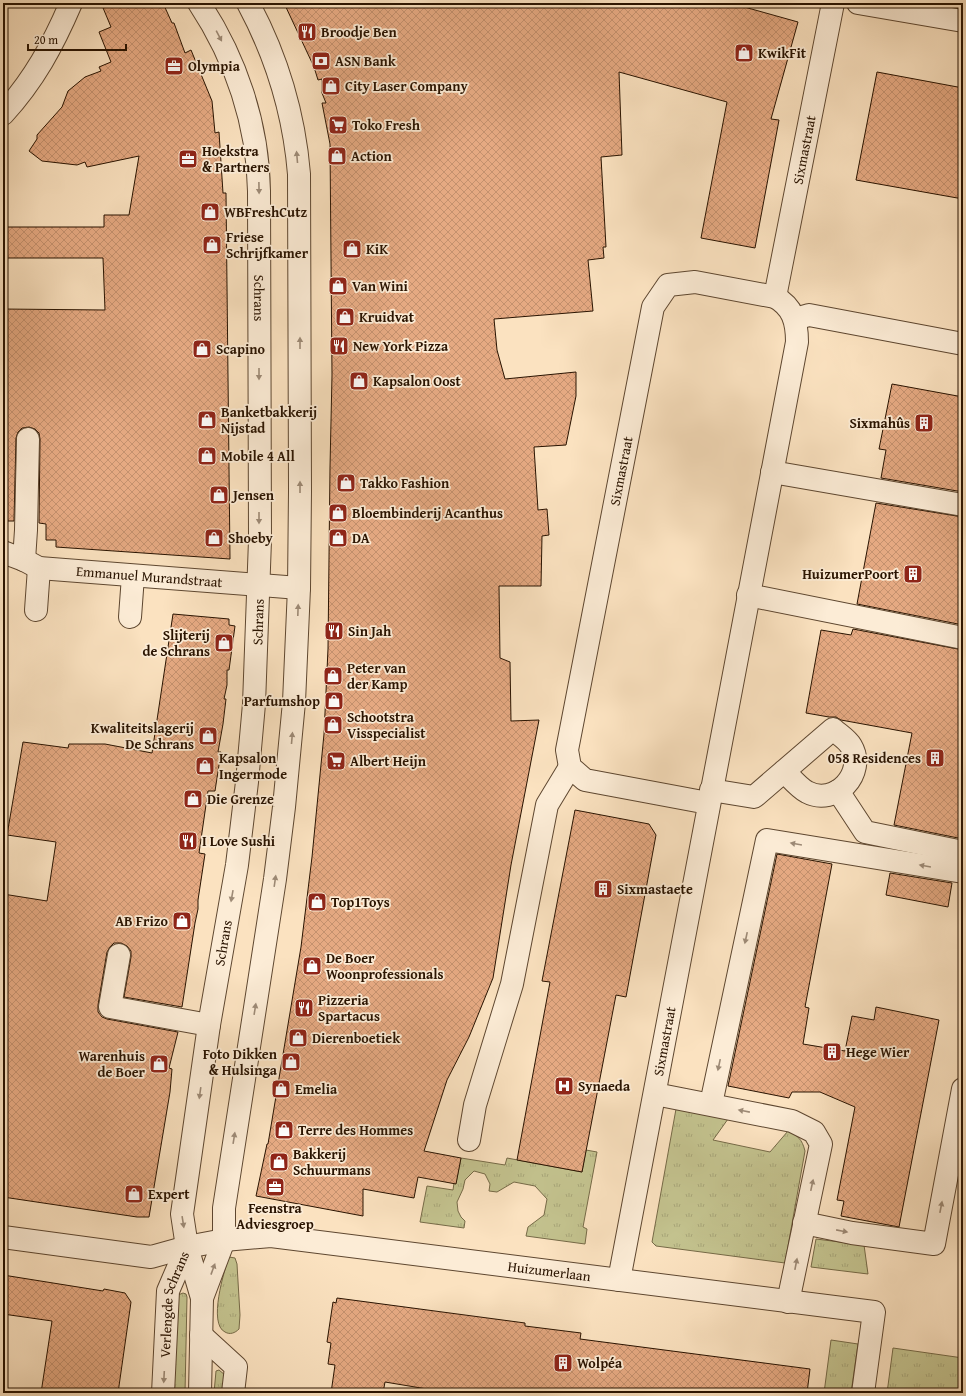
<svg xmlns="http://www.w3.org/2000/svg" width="966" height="1396" viewBox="0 0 966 1396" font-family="'Gentium Book Plus',serif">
	<defs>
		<pattern id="grass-tufts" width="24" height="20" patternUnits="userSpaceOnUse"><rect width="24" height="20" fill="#c3c28e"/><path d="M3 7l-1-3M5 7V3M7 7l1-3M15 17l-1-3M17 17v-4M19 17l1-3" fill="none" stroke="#a8a679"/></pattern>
		<pattern id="building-cross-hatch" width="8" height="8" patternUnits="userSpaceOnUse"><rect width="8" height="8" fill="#e5a982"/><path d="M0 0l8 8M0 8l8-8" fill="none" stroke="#c4916e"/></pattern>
	</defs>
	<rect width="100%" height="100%" fill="#fbe2c0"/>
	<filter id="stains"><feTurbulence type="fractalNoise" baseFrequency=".005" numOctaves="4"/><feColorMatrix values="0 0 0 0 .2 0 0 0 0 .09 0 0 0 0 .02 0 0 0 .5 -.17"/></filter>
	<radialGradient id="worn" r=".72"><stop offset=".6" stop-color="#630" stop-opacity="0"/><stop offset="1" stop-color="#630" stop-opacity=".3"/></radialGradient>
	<g fill="url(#grass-tufts)" stroke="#766a47">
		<path d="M676 1109 728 1119 713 1140 770 1152 788 1131C798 1136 802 1139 805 1151L785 1263 656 1246 652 1242Z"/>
		<polygon points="586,1150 597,1152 583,1227 587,1229 585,1244 526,1236 528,1227 544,1215 547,1199 535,1186 514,1182 497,1192 489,1191 490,1184 485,1174 474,1171 465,1180 463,1189 457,1202 458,1211 461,1217 465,1221 464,1228 420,1222 427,1186 453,1190 454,1183 456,1183 461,1158 505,1165 507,1158 582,1172"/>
		<polygon points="816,1239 864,1245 868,1274 811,1267"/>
		<path d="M229 1257 235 1258 237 1264 240 1315 239 1329C235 1333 230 1335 225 1332 208 1324 224 1271 229 1257Z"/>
		<polygon points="183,1293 186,1294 187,1297 185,1393 170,1393 178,1295"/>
		<polygon points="831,1340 858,1344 851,1393 824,1393"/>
		<polygon points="893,1348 963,1358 963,1393 887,1393"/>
		<polygon points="219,1370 225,1375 225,1393 214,1393 216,1371"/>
	</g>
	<g fill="url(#building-cross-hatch)" stroke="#291300">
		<polygon points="101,3 163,3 172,23 174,23 185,53 191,50 212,101 215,133 219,132 223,193 226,193 230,559 56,547 56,540 46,540 46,524 39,523 40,439 39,433 35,429 29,427 22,428 18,432 16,438 14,521 3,521 3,309 105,310 103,258 3,258 3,227 104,227 104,215 129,215 139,156 87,167 85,162 77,165 42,161 29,151 37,139 37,135 62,107 68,91 85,77 101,71 99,67 111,62 99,32 111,27"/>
		<polygon points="284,3 730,3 798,22 771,119 779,120 755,248 701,238 727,102 619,72 622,155 601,157 606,247 603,247 604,258 588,260 593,311 494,319 497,350 505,379 576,372 576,396 566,445 534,447 538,510 547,509 549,535 542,536 541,586 499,586 500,658 510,662 511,721 539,720 511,865 493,978 469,1037 447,1080 424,1151 461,1158 456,1184 418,1177 414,1198 363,1189 363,1216 256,1196 267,1144 268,1144 301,947 312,857 324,734 328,649 330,467 332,375 330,144 322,103 326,103 322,93 322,79 318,80 314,67"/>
		<polygon points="877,72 963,88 963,199 856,180"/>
		<polygon points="892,384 963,397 963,492 881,478 886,450 879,449"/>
		<polygon points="876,503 963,517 963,625 857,604"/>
		<polygon points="173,614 229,619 229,625 235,626 229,670 227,670 227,685 224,699 226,699 223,724 218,752 221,752 215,791 208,791 199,853 205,854 198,900 198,909 195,923 182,1007 124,997 131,957 131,951 127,946 121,943 114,943 110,947 107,952 98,1005 98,1012 102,1017 107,1019 178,1032 169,1068 172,1069 170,1092 149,1217 137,1217 3,1197 3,894 47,901 56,842 7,835 23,742 68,748 69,744 105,744 152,753"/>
		<polygon points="853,629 963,650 963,839 894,825 912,733 841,720 836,717 829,717 806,713 821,630 851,635"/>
		<polygon points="575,810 649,824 656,835 626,997 616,995 582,1172 517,1160 550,982 542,981"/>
		<polygon points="777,854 832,864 805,1007 809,1008 803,1044 845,1051 852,1016 874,1020 876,1007 939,1020 899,1227 841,1216 844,1201 837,1200 855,1107 820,1092 792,1092 789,1098 728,1086"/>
		<polygon points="890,873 952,883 948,907 886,895"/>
		<polygon points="3,1275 103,1291 104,1289 125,1293 131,1302 118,1393 41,1393 52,1321 3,1314"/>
		<polygon points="337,1298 525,1323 525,1326 581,1333 580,1339 810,1369 807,1393 451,1393 385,1382 383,1393 331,1393 335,1365 328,1364 331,1343 327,1342 333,1302 336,1303"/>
	</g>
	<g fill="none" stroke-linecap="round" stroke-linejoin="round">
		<defs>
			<g id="minor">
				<path id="s1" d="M199 3C236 59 258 124 259 191L260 540 254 704 247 782 237 865 209 1025 182 1214 187 1247 202 1298"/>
				<polyline points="858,3 963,21"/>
				<path d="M3 114C34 80 53 45 71 3"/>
				<path id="s2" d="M775 297 833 3"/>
				<polyline points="795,319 809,315 963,344"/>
				<polyline points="772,472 963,505"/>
				<path id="s3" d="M3 552 24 560 39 568 299 588"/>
				<polyline points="24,560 26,530 28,439"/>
				<polyline points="748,595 963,638"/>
				<polyline points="36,610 39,568"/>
				<polyline points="130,617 133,576"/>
				<path d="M711 790 754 797 833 729C838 734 847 739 851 746 867 773 835 807 807 792 799 788 791 778 784 771"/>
				<polyline points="838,791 865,832 963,852"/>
				<polyline points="119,955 110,1007 209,1025"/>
				<polyline points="655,1094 792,1121 814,1132 821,1144 788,1302"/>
				<polyline points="711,1104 767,840 963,872"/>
				<polyline points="469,1140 475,1105 512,984 547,805 570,767"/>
				<polyline points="804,1223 852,1233 934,1244 963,1089"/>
				<path id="s4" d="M3 1237 151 1257 187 1247 224 1240 271 1236 874 1312 863 1393"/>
				<path id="s5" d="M619 1280 797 342C797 322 793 307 775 297L695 282 668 285 653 307 567 750 570 767 585 780 708 803"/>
				<polyline points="201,1335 236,1367 233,1393"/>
				<path id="s6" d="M163 1393 168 1291 187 1247"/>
				<path d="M200 1393 202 1298 224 1240V1208L275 879 284 807 294 702 299 588 300 491 299 174C294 113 277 57 248 3"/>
			</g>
		</defs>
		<use href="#minor" stroke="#5e4730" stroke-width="24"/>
		<use href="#minor" stroke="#fcecd6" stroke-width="22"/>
	</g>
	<defs><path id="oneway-solid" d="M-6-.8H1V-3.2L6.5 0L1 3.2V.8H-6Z"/></defs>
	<g fill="#9d8a76">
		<use href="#oneway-solid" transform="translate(219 36) rotate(62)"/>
		<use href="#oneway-solid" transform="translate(297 157) rotate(-95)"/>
		<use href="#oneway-solid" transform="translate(259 188) rotate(89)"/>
		<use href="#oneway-solid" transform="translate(300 343) rotate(-90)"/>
		<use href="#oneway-solid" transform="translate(259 374) rotate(90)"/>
		<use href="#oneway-solid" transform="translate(300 487) rotate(-90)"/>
		<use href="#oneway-solid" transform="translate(259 518) rotate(90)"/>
		<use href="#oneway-solid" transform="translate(298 610) rotate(-88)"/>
		<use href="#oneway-solid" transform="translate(292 738) rotate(-85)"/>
		<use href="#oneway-solid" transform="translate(796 844) rotate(-170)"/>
		<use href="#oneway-solid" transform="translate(925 866) rotate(-170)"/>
		<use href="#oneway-solid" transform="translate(275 881) rotate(-82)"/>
		<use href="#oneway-solid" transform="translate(232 896) rotate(100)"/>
		<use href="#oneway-solid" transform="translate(746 938) rotate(102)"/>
		<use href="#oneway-solid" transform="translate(255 1009) rotate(-81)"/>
		<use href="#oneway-solid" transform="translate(719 1065) rotate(102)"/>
		<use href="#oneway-solid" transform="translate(200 1093) rotate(98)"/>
		<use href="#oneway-solid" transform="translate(744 1111) rotate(-169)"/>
		<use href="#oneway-solid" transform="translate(234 1138) rotate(-81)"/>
		<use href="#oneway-solid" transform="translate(812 1185) rotate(-78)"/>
		<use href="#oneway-solid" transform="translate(941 1207) rotate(-79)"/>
		<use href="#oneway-solid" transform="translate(183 1222) rotate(81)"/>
		<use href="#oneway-solid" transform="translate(842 1231) rotate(11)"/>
		<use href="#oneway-solid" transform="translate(796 1264) rotate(-79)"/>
		<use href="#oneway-solid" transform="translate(213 1269) rotate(-70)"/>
		<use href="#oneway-solid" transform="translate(164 1377) rotate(93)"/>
	</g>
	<defs>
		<symbol id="restaurant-square" viewBox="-11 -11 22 22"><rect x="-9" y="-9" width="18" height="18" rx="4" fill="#8f2418" stroke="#fcecd6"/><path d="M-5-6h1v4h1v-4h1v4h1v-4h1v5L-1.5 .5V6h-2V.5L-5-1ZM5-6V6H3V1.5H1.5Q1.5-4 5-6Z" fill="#fff"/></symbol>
		<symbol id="shop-square" viewBox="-11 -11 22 22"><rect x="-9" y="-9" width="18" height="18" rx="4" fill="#8f2418" stroke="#fcecd6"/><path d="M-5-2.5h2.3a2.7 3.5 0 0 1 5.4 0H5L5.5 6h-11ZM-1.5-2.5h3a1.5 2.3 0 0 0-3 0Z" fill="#fff"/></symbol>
		<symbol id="bank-square" viewBox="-11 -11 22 22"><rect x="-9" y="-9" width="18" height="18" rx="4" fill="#8f2418" stroke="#fcecd6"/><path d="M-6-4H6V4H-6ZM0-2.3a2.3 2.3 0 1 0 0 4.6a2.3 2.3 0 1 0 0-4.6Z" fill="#fff"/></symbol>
		<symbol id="office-square" viewBox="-11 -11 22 22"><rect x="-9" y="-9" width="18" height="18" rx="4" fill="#8f2418" stroke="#fcecd6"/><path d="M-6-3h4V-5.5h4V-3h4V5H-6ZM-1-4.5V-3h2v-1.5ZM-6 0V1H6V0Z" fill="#fff"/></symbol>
		<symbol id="supermarket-square" viewBox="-11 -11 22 22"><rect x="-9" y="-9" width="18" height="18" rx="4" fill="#8f2418" stroke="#fcecd6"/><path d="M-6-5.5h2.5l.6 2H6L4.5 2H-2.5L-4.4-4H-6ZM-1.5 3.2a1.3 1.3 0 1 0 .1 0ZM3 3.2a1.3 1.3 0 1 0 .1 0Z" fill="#fff"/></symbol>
		<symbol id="building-square" viewBox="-11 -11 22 22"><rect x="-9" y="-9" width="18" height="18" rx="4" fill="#8f2418" stroke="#fcecd6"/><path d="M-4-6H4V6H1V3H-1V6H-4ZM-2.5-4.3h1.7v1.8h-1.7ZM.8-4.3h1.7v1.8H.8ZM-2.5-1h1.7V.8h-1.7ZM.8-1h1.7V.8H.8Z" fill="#fff"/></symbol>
		<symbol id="hospital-square" viewBox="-11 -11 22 22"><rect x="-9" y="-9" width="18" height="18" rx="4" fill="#8f2418" stroke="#fcecd6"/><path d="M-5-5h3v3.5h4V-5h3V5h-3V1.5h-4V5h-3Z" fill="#fff"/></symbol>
	</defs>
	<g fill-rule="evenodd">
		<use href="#restaurant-square" x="296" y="21" width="22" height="22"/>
		<use href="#shop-square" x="733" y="42" width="22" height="22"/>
		<use href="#bank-square" x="310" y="50" width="22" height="22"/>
		<use href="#office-square" x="163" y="55" width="22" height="22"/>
		<use href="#shop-square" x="320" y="75" width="22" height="22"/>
		<use href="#supermarket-square" x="327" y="114" width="22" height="22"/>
		<use href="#shop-square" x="326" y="145" width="22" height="22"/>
		<use href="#office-square" x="177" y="148" width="22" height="22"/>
		<use href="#shop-square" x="199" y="201" width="22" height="22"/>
		<use href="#shop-square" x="201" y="234" width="22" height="22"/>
		<use href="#shop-square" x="341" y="238" width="22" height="22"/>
		<use href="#shop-square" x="327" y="275" width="22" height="22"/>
		<use href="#shop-square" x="334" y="306" width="22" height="22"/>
		<use href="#restaurant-square" x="328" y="335" width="22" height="22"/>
		<use href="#shop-square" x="191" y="338" width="22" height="22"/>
		<use href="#shop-square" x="348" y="370" width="22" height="22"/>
		<use href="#shop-square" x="196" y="409" width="22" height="22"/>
		<use href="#building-square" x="913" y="412" width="22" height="22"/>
		<use href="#shop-square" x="196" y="445" width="22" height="22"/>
		<use href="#shop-square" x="335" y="472" width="22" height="22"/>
		<use href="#shop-square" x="208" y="484" width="22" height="22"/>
		<use href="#shop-square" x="327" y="502" width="22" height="22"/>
		<use href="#shop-square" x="203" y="527" width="22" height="22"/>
		<use href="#shop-square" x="327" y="527" width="22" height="22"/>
		<use href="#building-square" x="902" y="563" width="22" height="22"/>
		<use href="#restaurant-square" x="323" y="620" width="22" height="22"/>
		<use href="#shop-square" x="213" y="632" width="22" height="22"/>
		<use href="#shop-square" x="322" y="665" width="22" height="22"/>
		<use href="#shop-square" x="323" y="690" width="22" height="22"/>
		<use href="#shop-square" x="322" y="714" width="22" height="22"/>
		<use href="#shop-square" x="197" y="725" width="22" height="22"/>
		<use href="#building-square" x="924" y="747" width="22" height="22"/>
		<use href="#supermarket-square" x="325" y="750" width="22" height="22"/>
		<use href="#shop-square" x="194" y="755" width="22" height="22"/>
		<use href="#shop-square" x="182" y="788" width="22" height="22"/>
		<use href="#restaurant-square" x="177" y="830" width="22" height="22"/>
		<use href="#building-square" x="592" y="878" width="22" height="22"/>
		<use href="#shop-square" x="306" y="891" width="22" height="22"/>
		<use href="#shop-square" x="171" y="910" width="22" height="22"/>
		<use href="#shop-square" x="301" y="955" width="22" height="22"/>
		<use href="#restaurant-square" x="293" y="997" width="22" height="22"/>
		<use href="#shop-square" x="287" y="1027" width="22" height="22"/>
		<use href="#building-square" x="821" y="1041" width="22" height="22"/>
		<use href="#shop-square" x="280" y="1051" width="22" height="22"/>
		<use href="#shop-square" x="148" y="1053" width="22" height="22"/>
		<use href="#hospital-square" x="553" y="1075" width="22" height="22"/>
		<use href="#shop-square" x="270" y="1078" width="22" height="22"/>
		<use href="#shop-square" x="273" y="1119" width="22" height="22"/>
		<use href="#shop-square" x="268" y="1151" width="22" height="22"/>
		<use href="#office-square" x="264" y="1176" width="22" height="22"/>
		<use href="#shop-square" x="123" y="1183" width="22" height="22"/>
		<use href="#building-square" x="552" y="1352" width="22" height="22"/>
	</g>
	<g text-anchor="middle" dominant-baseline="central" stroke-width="3.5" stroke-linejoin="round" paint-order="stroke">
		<g font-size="14" font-weight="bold" fill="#291300" stroke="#fcecd6" text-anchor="start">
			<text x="321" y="32">Broodje Ben</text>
			<text x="758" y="53">KwikFit</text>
			<text x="335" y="61">ASN Bank</text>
			<text x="188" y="66">Olympia</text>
			<text x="345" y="86">City Laser Company</text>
			<text x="352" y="125">Toko Fresh</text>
			<text x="202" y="151">Hoekstra<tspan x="202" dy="16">&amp; Partners</tspan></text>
			<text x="351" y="156">Action</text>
			<text x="224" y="212">WBFreshCutz</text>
			<text x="226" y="237">Friese<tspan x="226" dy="16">Schrijfkamer</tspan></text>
			<text x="366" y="249">KiK</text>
			<text x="352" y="286">Van Wini</text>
			<text x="359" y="317">Kruidvat</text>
			<text x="353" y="346">New York Pizza</text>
			<text x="216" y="349">Scapino</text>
			<text x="373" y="381">Kapsalon Oost</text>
			<text x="221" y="412">Banketbakkerij<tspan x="221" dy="16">Nijstad</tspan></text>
			<text x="910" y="423" text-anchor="end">Sixmahûs</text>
			<text x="221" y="456">Mobile 4 All</text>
			<text x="360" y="483">Takko Fashion</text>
			<text x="233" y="495">Jensen</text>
			<text x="352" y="513">Bloembinderij Acanthus</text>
			<text x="228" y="538">Shoeby</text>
			<text x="352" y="538">DA</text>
			<text x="899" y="574" text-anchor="end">HuizumerPoort</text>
			<text x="348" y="631">Sin Jah</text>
			<text x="210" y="635" text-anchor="end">Slijterij<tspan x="210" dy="16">de Schrans</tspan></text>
			<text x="347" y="668">Peter van<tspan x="347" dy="16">der Kamp</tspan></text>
			<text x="320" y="701" text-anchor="end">Parfumshop</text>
			<text x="347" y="717">Schootstra<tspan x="347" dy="16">Visspecialist</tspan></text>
			<text x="194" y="728" text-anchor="end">Kwaliteitslagerij<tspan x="194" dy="16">De Schrans</tspan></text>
			<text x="219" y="758">Kapsalon<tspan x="219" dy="16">Ingermode</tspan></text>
			<text x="921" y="758" text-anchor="end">058 Residences</text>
			<text x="350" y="761">Albert Heijn</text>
			<text x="207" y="799">Die Grenze</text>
			<text x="202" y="841">I Love Sushi</text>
			<text x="617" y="889">Sixmastaete</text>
			<text x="331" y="902">Top1Toys</text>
			<text x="168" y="921" text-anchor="end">AB Frizo</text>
			<text x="326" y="958">De Boer<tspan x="326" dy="16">Woonprofessionals</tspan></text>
			<text x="318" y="1000">Pizzeria<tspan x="318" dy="16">Spartacus</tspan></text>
			<text x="312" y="1038">Dierenboetiek</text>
			<text x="846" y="1052">Hege Wier</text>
			<text x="277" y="1054" text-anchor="end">Foto Dikken<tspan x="277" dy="16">&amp; Hulsinga</tspan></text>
			<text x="145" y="1056" text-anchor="end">Warenhuis<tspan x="145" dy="16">de Boer</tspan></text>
			<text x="578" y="1086">Synaeda</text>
			<text x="295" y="1089">Emelia</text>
			<text x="298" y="1130">Terre des Hommes</text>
			<text x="293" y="1154">Bakkerij<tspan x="293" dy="16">Schuurmans</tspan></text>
			<text x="148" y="1194">Expert</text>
			<text x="275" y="1208" text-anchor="middle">Feenstra<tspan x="275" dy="16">Adviesgroep</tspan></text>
			<text x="577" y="1363">Wolpéa</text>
		</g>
		<g font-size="14" fill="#291300" stroke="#fcecd6">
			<text stroke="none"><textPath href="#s2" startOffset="150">Sixmastraat</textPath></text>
			<text stroke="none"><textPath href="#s1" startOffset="307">Schrans</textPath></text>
			<text transform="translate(621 471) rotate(-79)">Sixmastraat</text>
			<text stroke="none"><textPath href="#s3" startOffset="150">Emmanuel Murandstraat</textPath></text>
			<text transform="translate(258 622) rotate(-88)">Schrans</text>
			<text transform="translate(223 943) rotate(-80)">Schrans</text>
			<text stroke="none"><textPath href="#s5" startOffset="243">Sixmastraat</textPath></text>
			<text stroke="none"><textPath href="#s4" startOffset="552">Huizumerlaan</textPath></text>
			<text stroke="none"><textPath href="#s6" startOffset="90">Verlengde Schrans</textPath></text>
		</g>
	</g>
	<rect width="966" height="1396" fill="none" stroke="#fbe2c0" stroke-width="16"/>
	<rect x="4" y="4" width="958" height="1388" fill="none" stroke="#291300" stroke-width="2"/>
	<rect x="8" y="8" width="950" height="1380" fill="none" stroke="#291300"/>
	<path d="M28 44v6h98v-6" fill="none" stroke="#291300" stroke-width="2"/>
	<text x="34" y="44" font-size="12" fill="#291300" stroke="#fcecd6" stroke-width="3" paint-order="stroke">20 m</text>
	<rect width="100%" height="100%" filter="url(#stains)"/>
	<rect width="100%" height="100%" fill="url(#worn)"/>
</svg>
